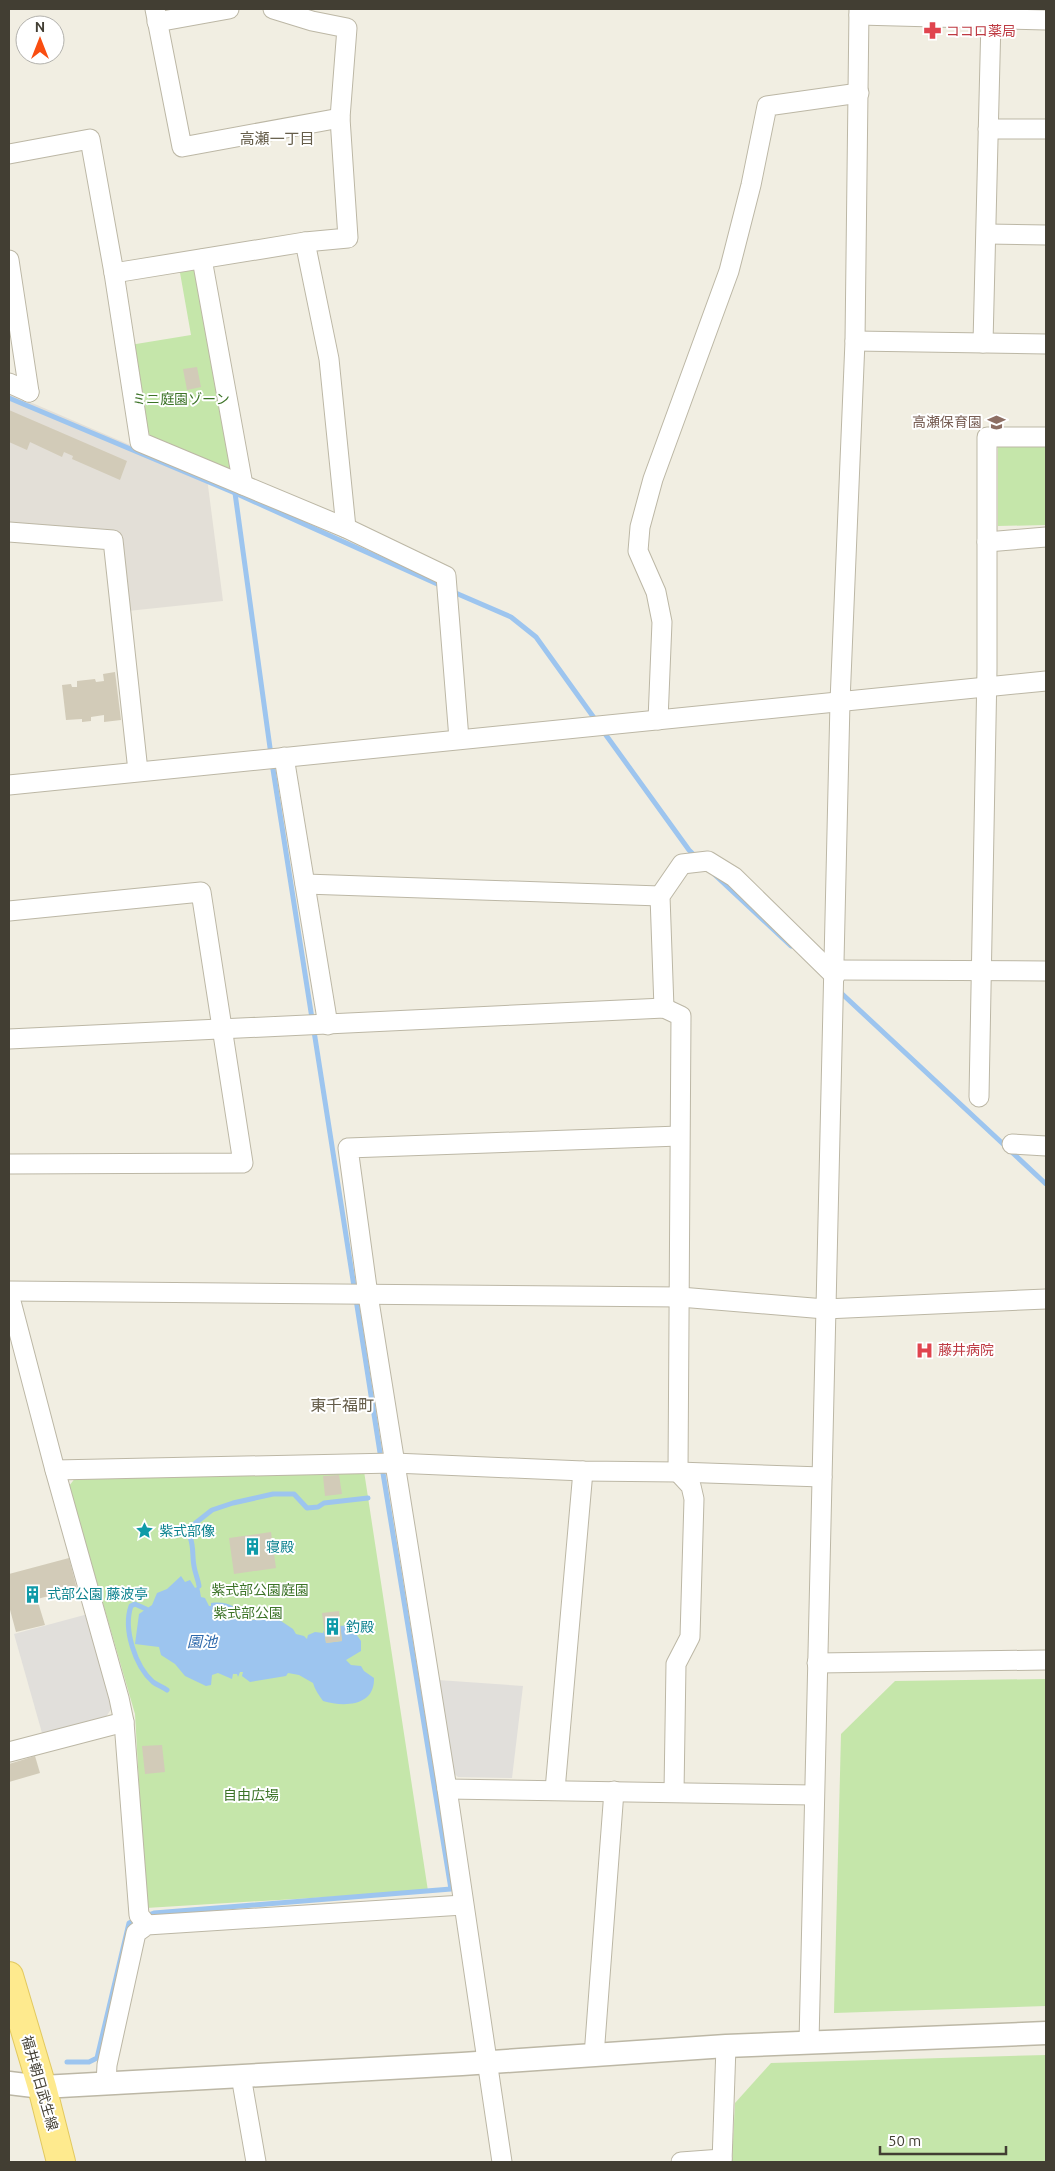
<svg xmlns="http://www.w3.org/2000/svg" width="1055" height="2171" viewBox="0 0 1055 2171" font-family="Ubuntu,'Noto Sans JP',sans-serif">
	<rect width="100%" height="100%" fill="#f1eee2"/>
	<polygon fill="#e3dfd7" points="9,393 207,478 223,601 128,611 119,532 9,523"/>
	<g fill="#c5e6aa">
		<polygon points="198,264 236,466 231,471 154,439 143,428 130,345 191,335 179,267"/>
		<polygon points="1046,443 1046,525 998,526 998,444"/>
		<polygon points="364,1471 428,1891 146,1908 135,1714 69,1486 76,1477"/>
		<polygon points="1046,1679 1046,2006 834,2013 841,1734 895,1681"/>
		<polygon points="1046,2055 1046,2162 732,2162 735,2103 771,2063"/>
	</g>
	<g fill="#e1dfdb">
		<polygon points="88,1614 113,1706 106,1717 42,1733 14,1634"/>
		<polygon points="438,1680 523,1686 512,1778 458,1777 451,1771"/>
	</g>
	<path fill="#9dc5ef" d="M181 1576 185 1582 190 1580 195 1588 199 1586 201 1597 205 1598 209 1606H211V1603C227 1601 237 1606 246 1619 256 1621 263 1620 272 1615L293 1629 296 1634 304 1636 307 1639 308 1635 315 1632 323 1633 324 1630 326 1643 342 1641 340 1626 350 1625 361 1641V1651L346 1660 351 1665 361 1666 364 1671 374 1678C375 1707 343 1707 323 1701 319 1695 315 1690 313 1683L299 1675 288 1673 286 1676 250 1682 242 1676 243 1672H240L238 1677 237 1674H233L232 1679 218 1673 212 1675 211 1685 206 1686 185 1676 175 1664 161 1655 159 1647 135 1644 139 1614 152 1605 157 1593 167 1589Z"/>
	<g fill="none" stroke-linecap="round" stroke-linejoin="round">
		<g stroke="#9dc5ef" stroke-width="5">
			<polyline points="9,398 235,493 444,587"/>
			<polyline points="235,493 271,755"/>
			<polyline points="451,591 511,617 536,637 597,722"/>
			<polyline points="603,731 689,850 696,857"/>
			<polyline points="272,763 381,1459"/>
			<polyline points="715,875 791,946"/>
			<polyline points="839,991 1046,1184"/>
			<path d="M199 1586C198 1579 195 1573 194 1566 192 1556 194 1547 190 1537L193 1525 212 1510 233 1503 273 1494H294L307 1508 318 1507 324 1503 368 1498"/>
			<path d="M146 1609 135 1604 131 1606C123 1629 135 1666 153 1682 157 1685 163 1687 167 1690"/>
			<polyline points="146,1916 154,1913 451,1889 382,1467"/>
			<polyline points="67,2062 89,2062 97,2058 129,1923 138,1919"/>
		</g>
	</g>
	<g fill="#d2cbb8">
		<polygon points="197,367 201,387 187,390 183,369"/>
		<polygon points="9,410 127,461 120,480 72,459 73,456 64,452 62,457 30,442 27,450 9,442"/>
		<polygon points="115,672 121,720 104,722 104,715 91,717 91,721 82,722 82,719 66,720 62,685 71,684 72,687 77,687 77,681 95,679 96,682 104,681 103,674"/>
		<polygon points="339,1475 342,1494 325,1496 323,1476"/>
		<polygon points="271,1532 276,1568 234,1574 229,1538"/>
		<polygon points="69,1558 77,1589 37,1599 45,1625 16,1632 9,1606 9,1574"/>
		<polygon points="339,1611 342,1641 326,1643 322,1613"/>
		<polygon points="162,1745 165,1772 145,1774 142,1746"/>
		<polygon points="35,1756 40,1773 9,1782 9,1764"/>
	</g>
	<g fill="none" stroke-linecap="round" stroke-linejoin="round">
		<defs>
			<g id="minor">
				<polyline points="155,9 182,147 340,118"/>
				<polyline points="859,15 1046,20"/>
				<polyline points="157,22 229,9"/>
				<polyline points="988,129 1046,129"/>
				<polyline points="9,154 90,139 114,273 140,442 346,528 446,576 459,739"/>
				<polyline points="987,234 1046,235"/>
				<polyline points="305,242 329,359 346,528"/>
				<polyline points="202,259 243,485"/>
				<polyline points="9,260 29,392"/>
				<polyline points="114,273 305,242 348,238 340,118 347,28 312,21 273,9"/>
				<polyline points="855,341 1046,344"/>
				<polyline points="983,343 991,19"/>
				<polyline points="9,383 29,392"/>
				<polyline points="9,532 113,540 138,771"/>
				<polyline points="987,542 1046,537"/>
				<polyline points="658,720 662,622 656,592 638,551 640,527 653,479 729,271 751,185 767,106 859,93"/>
				<polyline points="284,757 328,1025"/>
				<polyline points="9,785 1046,681"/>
				<polyline points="305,884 660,896"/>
				<polyline points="9,911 201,892 243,1163 9,1164"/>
				<polyline points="835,970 1046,971"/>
				<polyline points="664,1008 660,896 682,864 708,861 734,877 835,976"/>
				<polyline points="9,1039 664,1008 681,1016 678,1472 691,1486 694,1499 690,1637 676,1664 674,1792"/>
				<polyline points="979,1097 987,669 987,437 1046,437"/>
				<polyline points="1012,1144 1046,1146"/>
				<polyline points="9,1291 680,1297 825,1309 1046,1299"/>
				<polyline points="9,1294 55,1470 119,1698 124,1722 139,1915 147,1925"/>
				<polyline points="55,1470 394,1463 583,1471 678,1472 822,1477"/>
				<polyline points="817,1663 1046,1660"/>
				<polyline points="9,1752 124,1722"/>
				<polyline points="447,1789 814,1795"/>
				<polyline points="555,1790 583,1471"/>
				<polyline points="809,2042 840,702 855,341 859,9"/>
				<polyline points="594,2056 614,1791"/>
				<polyline points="241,2076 256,2162"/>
				<polyline points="106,2083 107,2065 136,1933 147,1925 463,1905"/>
				<polyline points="502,2162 447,1789 368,1295 348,1148 679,1136"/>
				<polyline points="681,2162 722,2159"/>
				<polyline points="722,2162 726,2046"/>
			</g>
			<polyline id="tertiary" points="9,2083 42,2087 462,2064 726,2046 1046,2033"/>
			<polyline id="primary" points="9,1976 42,2087 61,2162"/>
		</defs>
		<use href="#minor" stroke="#bcb7a5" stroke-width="21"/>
		<use href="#tertiary" stroke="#bcb7a5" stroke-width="25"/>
		<use href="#primary" stroke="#e2c95f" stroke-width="30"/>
		<use href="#minor" stroke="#fff" stroke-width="19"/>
		<use href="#tertiary" stroke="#fff" stroke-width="22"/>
		<use href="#primary" stroke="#feea8e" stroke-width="28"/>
	</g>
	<defs>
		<symbol id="pharmacy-bare" viewBox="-9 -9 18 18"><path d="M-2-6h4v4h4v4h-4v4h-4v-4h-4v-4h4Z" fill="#e0444e" stroke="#fff" stroke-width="2.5" paint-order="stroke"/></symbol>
		<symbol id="school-bare" viewBox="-9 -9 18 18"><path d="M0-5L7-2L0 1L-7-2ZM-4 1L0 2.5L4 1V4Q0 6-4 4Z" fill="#8d6e63" stroke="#fff" stroke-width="2.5" paint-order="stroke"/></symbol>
		<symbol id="hospital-bare" viewBox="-9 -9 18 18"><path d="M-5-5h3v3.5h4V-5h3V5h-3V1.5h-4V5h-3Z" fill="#e0444e" stroke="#fff" stroke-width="2.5" paint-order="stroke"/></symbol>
		<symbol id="sight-bare" viewBox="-9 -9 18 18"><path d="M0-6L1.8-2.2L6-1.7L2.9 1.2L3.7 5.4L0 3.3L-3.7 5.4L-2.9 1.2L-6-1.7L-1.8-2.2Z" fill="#0f9aa8" stroke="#fff" stroke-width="2.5" paint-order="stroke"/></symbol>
		<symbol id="building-bare" viewBox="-9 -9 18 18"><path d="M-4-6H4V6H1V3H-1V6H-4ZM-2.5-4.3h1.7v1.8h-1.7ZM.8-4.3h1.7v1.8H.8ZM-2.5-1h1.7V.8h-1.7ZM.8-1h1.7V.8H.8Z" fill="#0f9aa8" stroke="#fff" stroke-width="2.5" paint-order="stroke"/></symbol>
	</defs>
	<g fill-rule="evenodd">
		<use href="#pharmacy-bare" x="920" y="18" width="25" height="25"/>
		<use href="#school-bare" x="984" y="410" width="25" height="25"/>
		<use href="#hospital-bare" x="912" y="1338" width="25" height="25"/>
		<use href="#sight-bare" x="132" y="1518" width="25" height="25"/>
		<use href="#building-bare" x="240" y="1534" width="25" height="25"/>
		<use href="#building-bare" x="20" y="1582" width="25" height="25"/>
		<use href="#building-bare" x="320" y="1614" width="25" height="25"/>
	</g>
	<g text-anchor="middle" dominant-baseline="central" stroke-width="4" stroke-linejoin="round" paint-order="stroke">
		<g font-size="14" fill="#be3a42" stroke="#fff" text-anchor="start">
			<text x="946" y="31">ココロ薬局</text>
			<text x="938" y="1350">藤井病院</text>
		</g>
		<g font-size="14" fill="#3c7327" stroke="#fff">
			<text x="181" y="399">ミニ庭園ゾーン</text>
			<text x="260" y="1590">紫式部公園庭園</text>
			<text x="248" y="1613">紫式部公園</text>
			<text x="251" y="1795">自由広場</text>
		</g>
		<g font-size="14" fill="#785e54" stroke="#fff" text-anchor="end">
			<text x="982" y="422">高瀬保育園</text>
		</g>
		<g font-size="14" fill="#0d838f" stroke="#fff" text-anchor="start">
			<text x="159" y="1531">紫式部像</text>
			<text x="266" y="1547">寝殿</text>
			<text x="47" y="1594">式部公園 藤波亭</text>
			<text x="346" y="1627">釣殿</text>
		</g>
		<g font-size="14" fill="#423e33" stroke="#fff">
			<text transform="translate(40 2083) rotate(74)">福井朝日武生線</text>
		</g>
		<g font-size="15" fill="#655d4a" stroke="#fff">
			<text x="277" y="138">高瀬一丁目</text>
		</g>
		<g font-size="15" font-style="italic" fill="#2e69ac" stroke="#fff">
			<text x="202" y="1641">園池</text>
		</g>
		<g font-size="16" fill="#655d4a" stroke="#fff">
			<text x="342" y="1405">東千福町</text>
		</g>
	</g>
	<rect width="1055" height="2171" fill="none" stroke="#423e33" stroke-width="20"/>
	<g transform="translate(40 40)"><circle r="24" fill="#ffffff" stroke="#b3b2ad"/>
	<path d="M0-4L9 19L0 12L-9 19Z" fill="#f94d11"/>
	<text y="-8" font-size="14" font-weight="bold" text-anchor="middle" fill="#423e33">N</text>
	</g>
	<path d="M880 2146v8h126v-8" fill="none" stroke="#423e33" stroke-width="2.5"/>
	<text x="888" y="2146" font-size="15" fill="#423e33" stroke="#ffffff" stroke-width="4" paint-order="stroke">50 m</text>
</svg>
